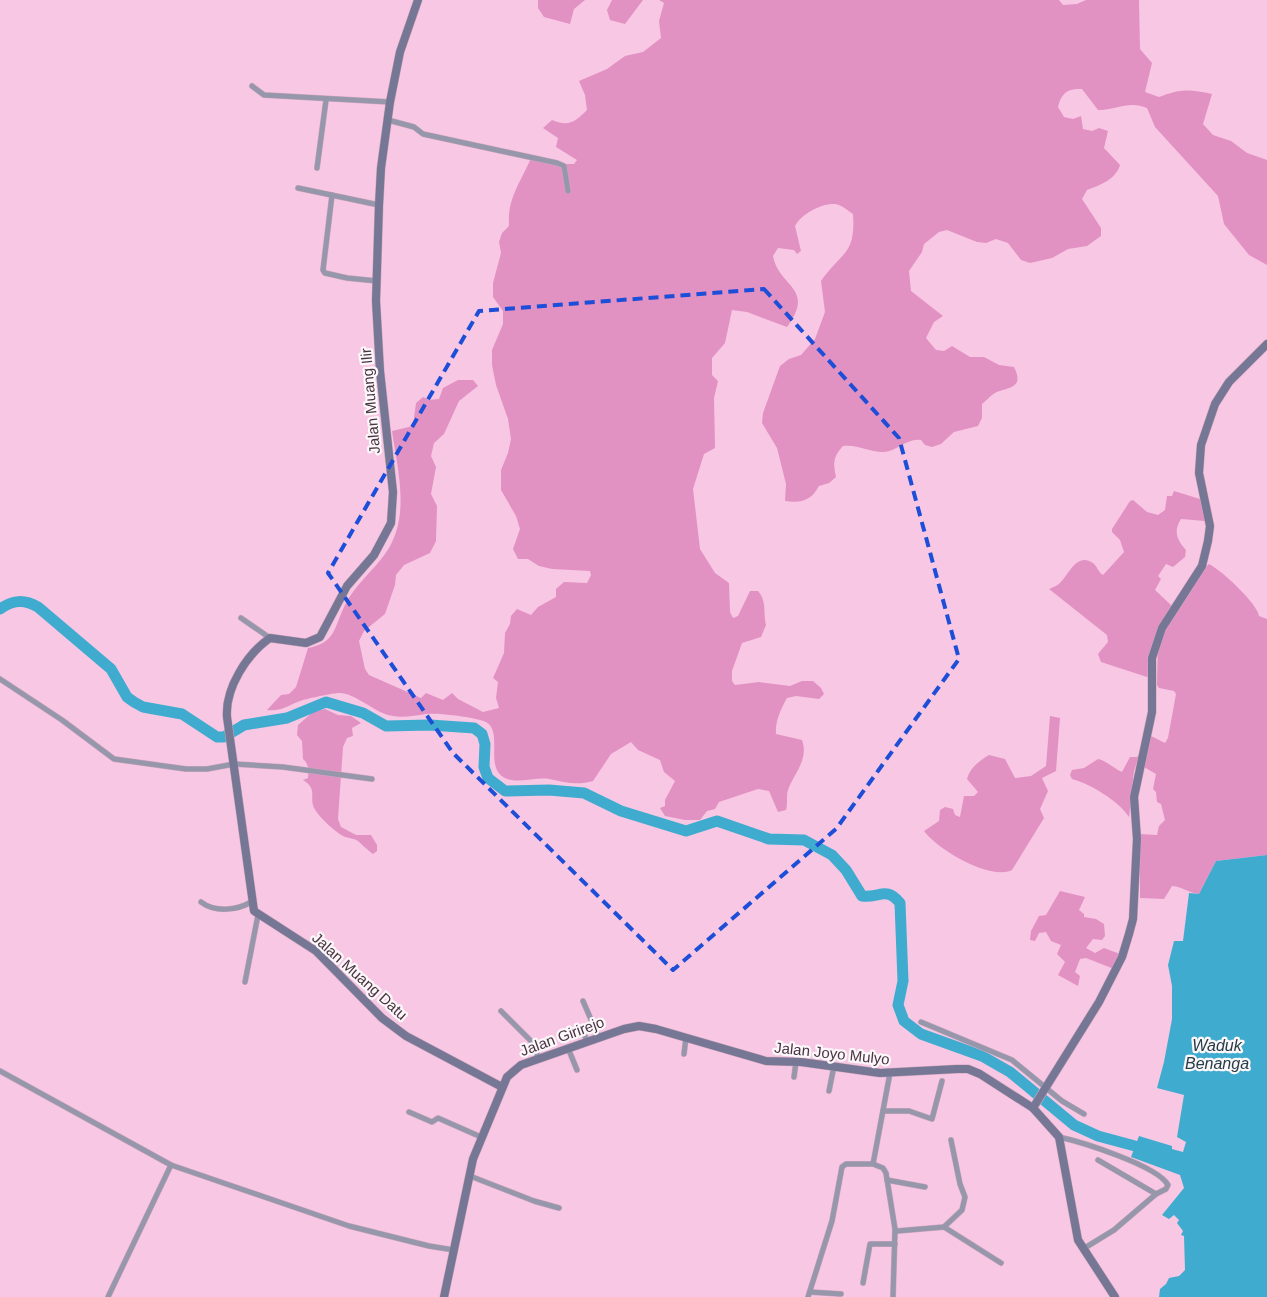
<svg xmlns="http://www.w3.org/2000/svg" width="1267" height="1297" viewBox="0 0 1267 1297" font-family="Arial,sans-serif">
	<rect width="100%" height="100%" fill="#f8c7e3"/>
	<g fill="#e291c3">
		<polygon points="538,0 585,0 574,9 570,24 544,17 538,8"/>
		<polygon points="612,0 643,0 625,24 610,20 607,10"/>
		<path d="M659 0H1059L1063 5 1077 4 1086 0H1139L1140 49 1152 63 1145 92 1159 97C1180 89 1190 89 1212 94L1203 124 1213 135 1231 141 1247 153 1267 160V265L1249 255 1224 224 1218 196 1155 127 1147 108C1130 100 1116 110 1098 110L1082 89C1068 88 1061 93 1058 107L1064 117 1073 119 1081 116 1083 129 1092 131 1099 128 1108 131 1104 148 1120 165C1116 179 1101 185 1087 190L1082 199 1101 228V236L1087 246 1068 249 1052 258 1030 263 1021 260 1008 243 996 239 986 243 977 242 947 230 939 232 924 244 922 252 909 271 911 291 943 316 934 322 926 338 936 350 944 351 952 346 970 357H984L999 365 1014 367C1025 389 1008 387 995 393 991 395 986 401 982 404V418L978 426 954 432 941 444 932 447 925 445 921 440C906 438 897 452 883 452 869 452 857 444 843 446 833 457 833 463 836 477L829 483 819 486C811 501 801 503 785 501L786 484 777 448 762 423 763 413 780 366 789 359 801 355 815 339 825 312 821 281C841 252 856 255 853 214 847 210 842 205 835 204 822 203 801 214 795 226L801 251 797 254 794 250 778 248 773 256C779 288 816 287 787 327L747 312 732 310 725 343 712 358V375L718 381 714 398 715 448 704 454 693 489 700 549 715 573 729 583 730 612 733 618 738 616 750 591H758C767 601 763 613 766 625L761 637 742 643 732 671V681L735 685 759 682 790 686 802 681H813L821 688 824 694 819 699 796 696 787 698C781 709 775 721 776 734L802 740C809 760 794 773 788 790 786 795 788 803 786 810L778 812 769 791 758 789 719 802 715 809 707 811 700 820H685L665 816 660 808 665 806V800L675 781 664 772 660 760 638 750 631 742 611 754 593 781C577 786 565 782 549 779 534 776 509 788 498 772 489 758 501 730 486 722 473 717 440 713 426 714 413 716 398 719 385 714 373 710 353 693 340 693 332 693 311 698 303 700 290 704 282 712 267 710L281 695 289 694 296 687 308 648C336 643 334 627 345 605 354 586 373 571 385 554 411 518 398 472 392 431L413 426 416 403 423 397 429 400 439 399 443 388 458 380H473L478 386 459 401 444 434 434 443 431 456 436 467 431 494 437 506 436 541 430 553 404 565 396 575 395 585 385 614 364 631 359 641 365 669 369 675 421 698 426 693 443 700 452 693 458 699 483 712 499 708 496 698 498 682 493 678 504 653 505 633 510 624 511 616 517 609 531 615 538 607 556 597V589L564 582 587 583 591 575 590 571 552 569 539 566 528 559H518L513 549 520 529 516 516 501 490V470L508 453 511 439 508 419 496 385 492 365V350L503 324V311L493 297V283L501 253 499 242 502 233 509 226C507 198 521 182 531 158L559 164H574L577 160 556 147 558 138 543 128 552 120C569 127 575 122 587 110L585 95 579 81 607 69 625 56 643 52 661 38 659 21 664 3Z"/>
		<path d="M1174 491 1200 499 1205 521 1181 519C1173 531 1177 540 1186 550L1185 557 1173 567 1166 564 1158 576 1161 579 1155 590 1172 606C1157 635 1150 640 1151 674L1147 677 1101 662 1098 654 1108 642 1107 635 1049 589C1053 587 1057 586 1060 583 1069 574 1077 552 1093 563 1097 566 1098 572 1103 575L1124 552 1120 540 1112 532V529L1130 501 1133 500 1147 512 1158 515 1165 510 1167 496H1172Z"/>
		<path d="M1209 564C1220 569 1258 604 1259 616L1267 619V855L1216 861 1199 894C1189 893 1183 887 1172 886L1164 899 1140 898V834L1157 835 1159 826 1165 820 1161 804 1157 802 1156 792 1153 789 1156 774 1144 767 1143 764 1151 736 1165 743 1168 738 1176 694 1174 691 1159 688 1157 685 1158 639 1203 569Z"/>
		<path d="M325 709 338 715 351 716 361 723 352 728 353 736 347 738 343 747 338 819 341 827 356 835H371L377 845V851L373 854C370 852 359 842 358 841 354 838 347 838 343 836 334 831 319 817 314 808 309 797 318 789 303 780L308 778C309 769 309 765 303 759L302 741 297 735 298 725 313 712Z"/>
		<path d="M1050 716 1060 718 1056 771 1042 778 1048 791 1040 809 1044 818 1012 870C990 881 937 849 924 831L939 821 940 810 945 807 953 809 955 815 960 817 964 796H974L978 792 967 779C970 768 979 761 989 755L1005 759 1015 778 1031 776 1046 766Z"/>
		<path d="M1140 753 1134 771 1129 817C1120 802 1089 783 1072 779L1070 775 1072 770 1084 768 1098 759C1107 761 1113 768 1122 772L1130 757H1137Z"/>
		<polygon points="1060,891 1085,897 1079,910 1084,914 1084,917 1096,919 1104,924 1105,936 1102,940 1093,939 1086,948 1095,953 1104,948 1120,954 1114,969 1086,958 1080,959 1075,972 1080,976 1078,986 1058,975 1065,962 1057,954 1061,945 1051,941 1046,932 1039,933 1035,941 1030,940 1031,931 1039,916 1046,915"/>
	</g>
	<polygon fill="#3faccf" points="1267,855 1267,1297 1159,1297 1160,1289 1166,1284 1169,1278 1179,1276 1185,1270 1184,1236 1181,1235 1183,1231 1177,1223 1179,1220 1174,1215 1169,1219 1162,1215 1184,1188 1180,1175 1131,1157 1139,1136 1172,1146 1172,1149 1183,1152 1186,1142 1177,1137 1184,1095 1157,1088 1164,1062 1172,1019 1172,986 1168,965 1174,941 1183,941 1189,893 1199,894 1216,861"/>
	<g fill="none" stroke-linecap="round" stroke-linejoin="round">
		<path stroke="#3faccf" stroke-width="11" d="M0 609C13 600 24 599 38 607L111 669 127 697 134 702 143 707 182 714 217 737H224L244 725 287 718 326 702 363 713 386 726 430 725 474 728 482 734 485 744 484 767 488 778 505 791 549 790 584 793 621 811 686 831 717 821 769 839 804 840 832 855 846 870 862 896C880 898 886 886 900 903L903 981 898 1005 904 1021 921 1034 982 1056 1010 1072 1074 1125 1098 1136 1135 1146"/>
		<defs>
			<g id="street">
				<polyline points="252,86 264,95 390,102"/>
				<polyline points="388,120 414,127 423,134 557,163 564,166 568,191"/>
				<polyline points="317,168 326,100"/>
				<polyline points="298,188 379,205"/>
				<polyline points="332,195 323,270 325,273 347,278 377,281"/>
				<polyline points="241,618 270,638"/>
				<polyline points="0,679 62,720 114,759 186,769 207,769 234,764 283,767 372,779"/>
				<path d="M201 902C215 913 238 910 251 902"/>
				<polyline points="245,982 258,915"/>
				<polyline points="583,1001 599,1038"/>
				<polyline points="501,1011 535,1045 538,1059"/>
				<polyline points="921,1022 1012,1060 1062,1101 1084,1114"/>
				<polyline points="581,1029 588,1042"/>
				<polyline points="568,1048 577,1070"/>
				<polyline points="684,1054 686,1037"/>
				<polyline points="0,1071 171,1165 349,1226 429,1246 454,1250"/>
				<polyline points="890,1073 873,1164 883,1168 886,1173 895,1229 897,1231 944,1227 962,1210 965,1197 960,1184 951,1140"/>
				<polyline points="794,1077 796,1062"/>
				<polyline points="829,1091 834,1066"/>
				<polyline points="883,1111 909,1111 932,1119 942,1081"/>
				<polyline points="409,1112 432,1122 438,1118 481,1137"/>
				<path d="M1059 1137C1082 1142 1158 1166 1168 1185L1166 1189 1156 1194 1114 1230 1083 1249"/>
				<polyline points="1098,1160 1156,1194"/>
				<polyline points="470,1176 534,1201 559,1208"/>
				<polyline points="887,1180 925,1187"/>
				<polyline points="944,1227 1001,1263"/>
				<polyline points="863,1283 870,1244 895,1244"/>
				<polyline points="810,1292 841,1294"/>
				<polyline points="108,1297 171,1165"/>
				<polyline points="808,1297 832,1221 842,1167 846,1164 873,1164"/>
				<polyline points="893,1297 895,1229"/>
			</g>
			<g id="secondary">
				<path d="M418 0 400 52 390 102 381 168 379 205 376 301 380 371 393 492 391 523 374 555 347 586 320 637 306 643 270 638C247 654 225 688 227 717L254 911 316 951 382 1018 406 1036 502 1087"/>
				<polyline points="1033,1108 1099,1002 1122,957 1129,934 1133,919 1137,839 1134,797 1152,712 1152,658 1162,628 1202,566 1208,541 1210,526 1199,473 1201,445 1215,404 1229,382 1267,344"/>
				<polyline points="444,1297 473,1159 507,1077 521,1065 624,1029 639,1026 656,1029 766,1061 801,1062 880,1073 957,1069 968,1069 980,1074 1033,1108 1059,1137 1078,1240 1115,1297"/>
			</g>
		</defs>
		<use href="#street" stroke="#d1a7bf" stroke-width="6"/>
		<use href="#secondary" stroke="#d1a7bf" stroke-width="9"/>
		<use href="#street" stroke="#9697ab" stroke-width="5"/>
		<use href="#secondary" stroke="#767795" stroke-width="8"/>
	</g>
	<path fill="none" stroke="#1d4ed8" stroke-width="4" stroke-dasharray="10 6" stroke-linejoin="round" d="M764 289 899 438 959 659 836 829 673 970 453 753 328 573 479 311Z"/>
	<g text-anchor="middle" dominant-baseline="central" stroke-width="4.5" stroke-linejoin="round" paint-order="stroke">
		<g font-size="15" fill="#48343f" stroke="#fcf7fa">
			<text transform="translate(370 401) rotate(-95)">Jalan Muang Ilir</text>
			<text transform="translate(360 976) rotate(42)">Jalan Muang Datu</text>
			<text transform="translate(562 1036) rotate(-20)">Jalan Girirejo</text>
			<text transform="translate(832 1053) rotate(6)">Jalan Joyo Mulyo</text>
		</g>
		<g font-size="16" font-style="italic" fill="#253d46" stroke="#fcf7fa">
			<text x="1217" y="1045">Waduk<tspan x="1217" dy="18">Benanga</tspan></text>
		</g>
	</g>
</svg>
